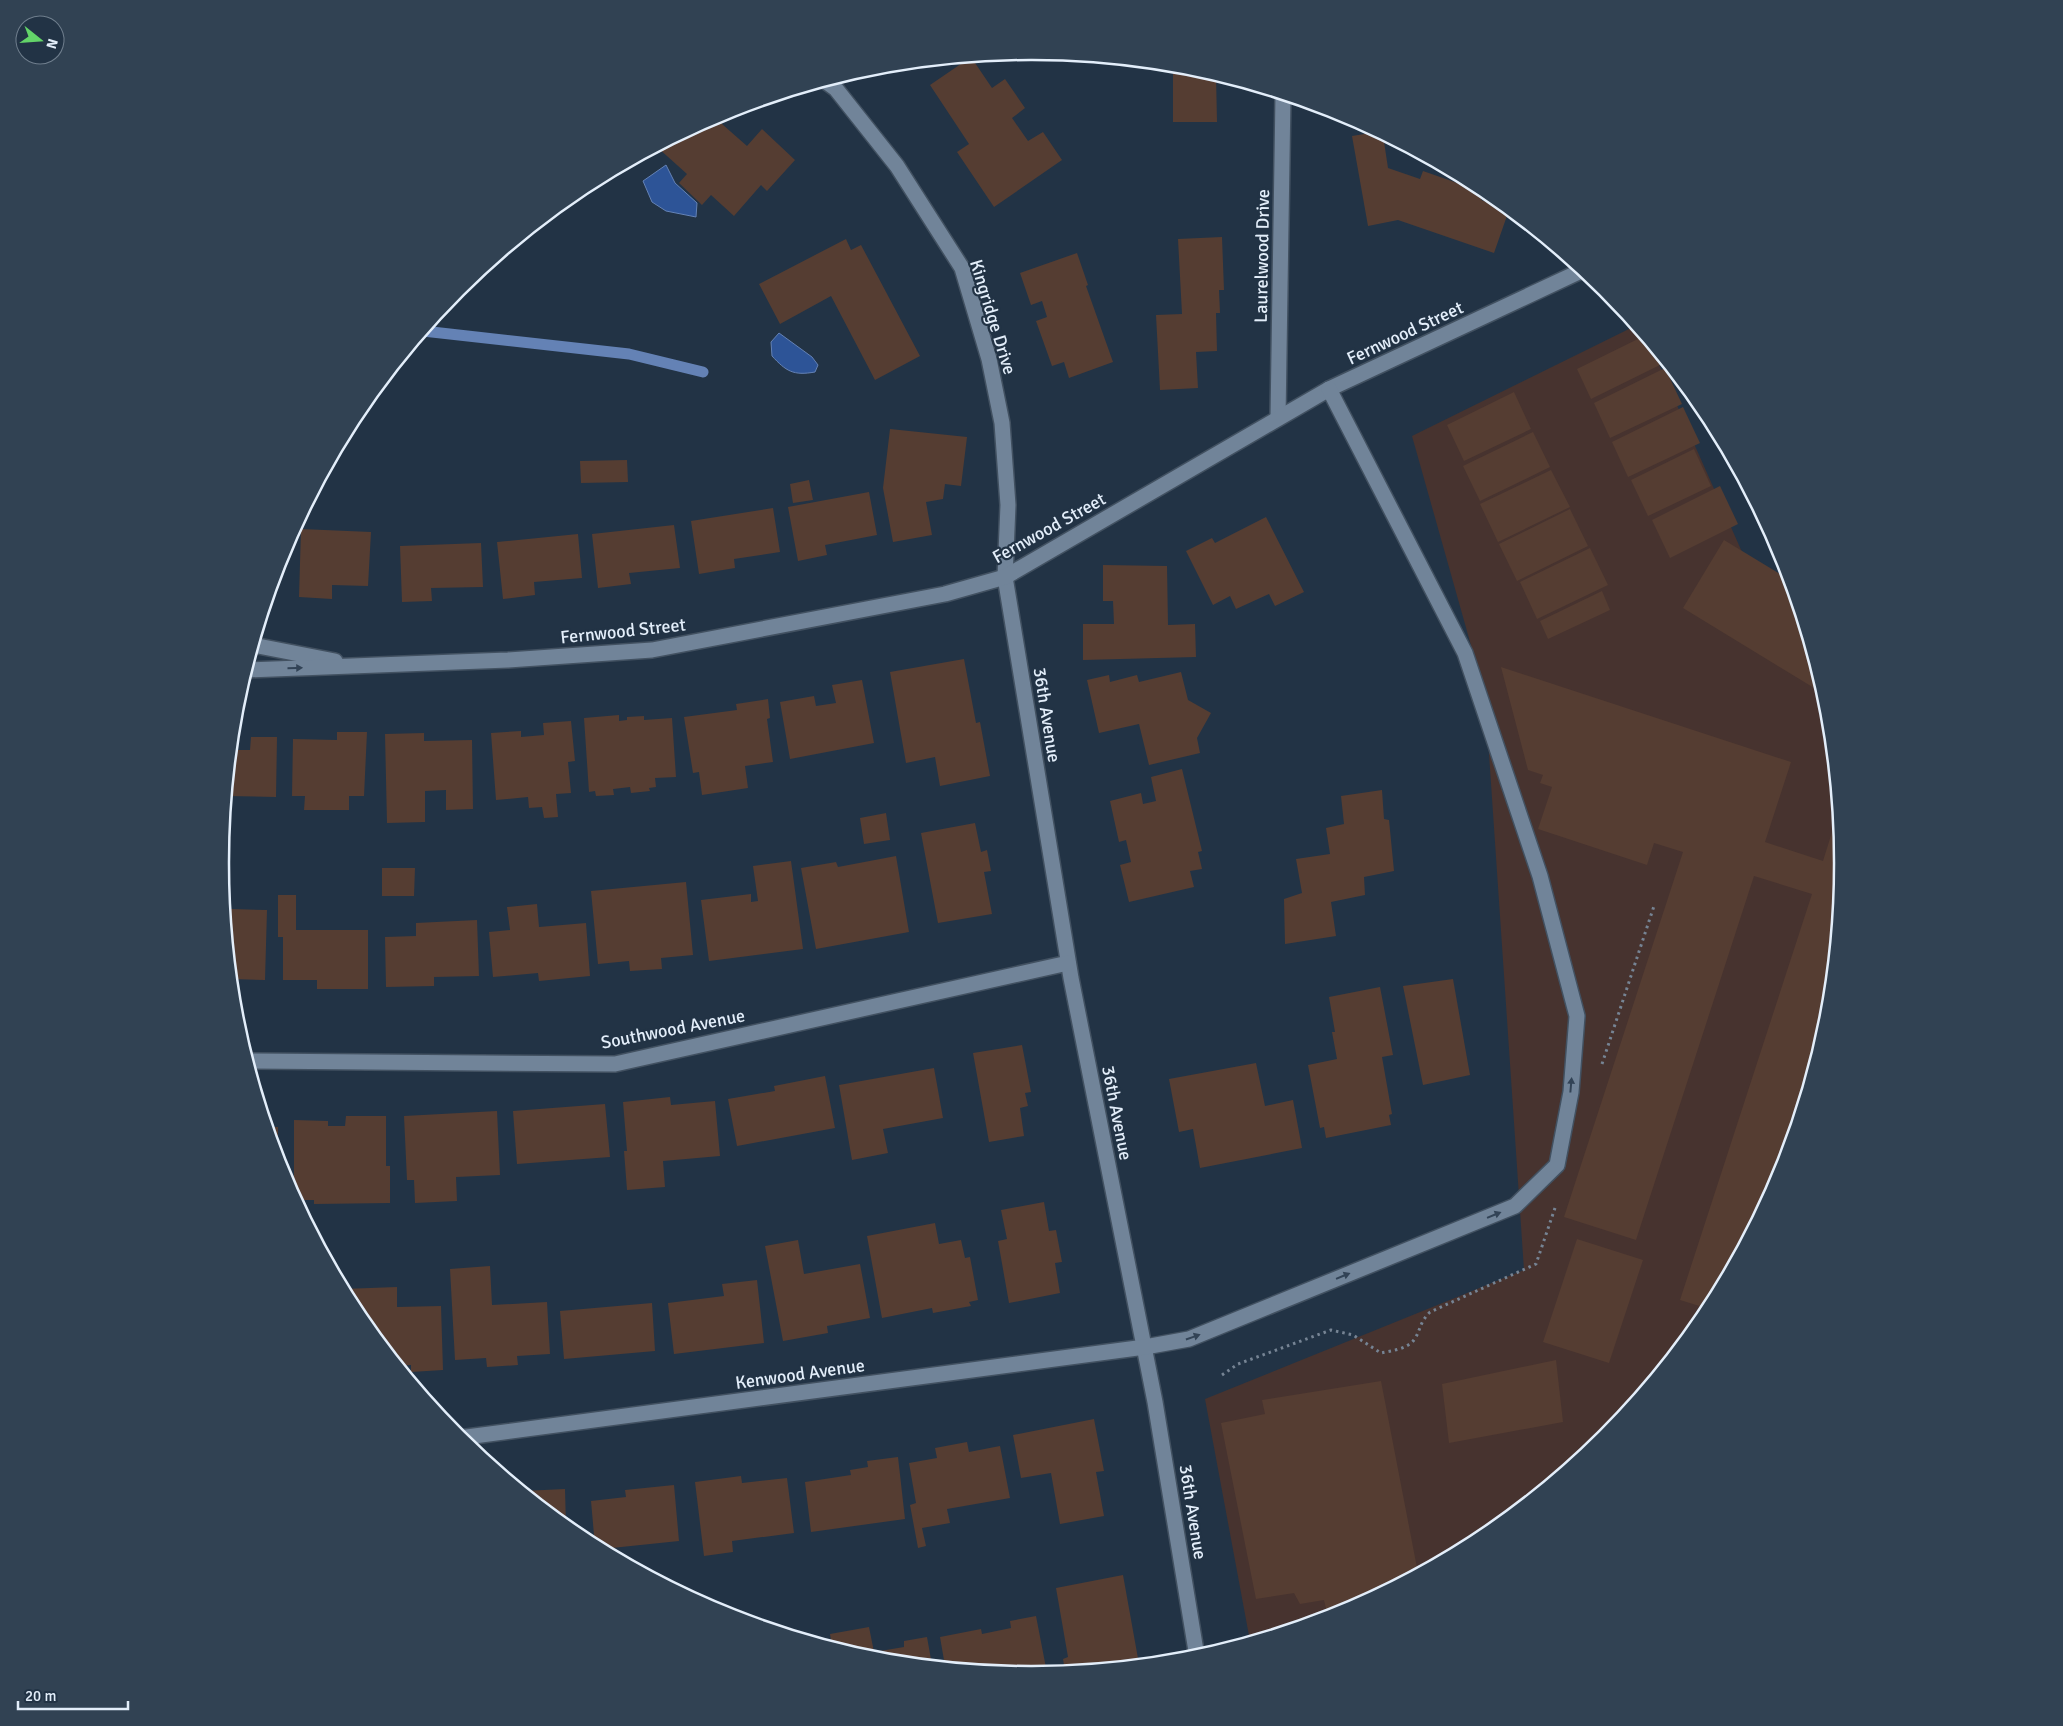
<svg xmlns="http://www.w3.org/2000/svg" width="2063" height="1726" viewBox="0 0 2063 1726" font-family="Signika,sans-serif">
	<rect width="100%" height="100%" fill="#223345"/>
	<polygon fill="#47332f" points="1635,326 1649,342 1742,552 1791,584 1828,705 1843,863 1828,1022 1781,1174 1706,1314 1605,1437 1482,1538 1342,1613 1250,1641 1205,1399 1524,1270 1485,695 1412,436"/>
	<g fill="#2d5497" stroke="#6482b5">
		<polygon points="666,165 675,183 697,203 696,217 666,211 652,202 643,181"/>
		<path d="M779 333 812 357 818 365 815 372C793 376 786 371 772 356L771 342Z"/>
	</g>
	<g fill="none" stroke-linecap="round" stroke-linejoin="round">
		<polyline stroke="#6482b5" stroke-width="11" points="423,331 629,354 703,372"/>
	</g>
	<g fill="#553d32">
		<polygon points="971,57 992,88 1005,79 1025,108 1012,118 1028,141 1043,132 1062,160 994,207 957,152 969,144 930,85"/>
		<polygon points="1173,65 1190,67 1216,75 1217,122 1173,122"/>
		<polygon points="714,117 747,146 762,129 795,160 767,191 761,185 734,216 711,195 702,205 679,183 687,174 657,147"/>
		<polygon points="1377,132 1383,135 1388,168 1420,179 1423,171 1483,192 1481,200 1509,210 1494,253 1398,220 1368,226 1352,136"/>
		<polygon points="1222,237 1224,290 1219,290 1220,313 1216,313 1217,351 1196,352 1198,388 1160,390 1156,315 1182,314 1178,239"/>
		<polygon points="846,239 851,250 861,245 920,356 875,380 831,296 780,324 759,284"/>
		<polygon points="1077,253 1088,285 1086,286 1113,362 1069,378 1064,362 1052,366 1036,321 1047,317 1042,301 1031,305 1020,273"/>
		<polygon points="1644,336 1654,348 1662,364 1591,399 1577,369"/>
		<polygon points="1665,368 1682,404 1610,438 1594,403"/>
		<polygon points="1514,392 1531,429 1464,461 1447,425"/>
		<polygon points="1683,407 1700,443 1628,477 1612,442"/>
		<polygon points="890,429 967,437 961,486 945,484 943,499 926,502 932,535 893,542 883,488"/>
		<polygon points="1533,432 1550,467 1480,501 1463,466"/>
		<polygon points="1694,449 1711,486 1648,516 1631,480"/>
		<polygon points="627,460 628,482 581,483 580,461"/>
		<polygon points="1551,470 1570,507 1498,542 1480,504"/>
		<polygon points="809,480 813,500 793,503 790,484"/>
		<polygon points="1720,486 1738,524 1670,558 1652,520"/>
		<polygon points="869,492 877,535 825,545 827,555 798,561 788,507"/>
		<polygon points="773,508 780,552 734,559 735,568 699,574 691,521"/>
		<polygon points="1570,509 1588,546 1517,581 1499,544"/>
		<polygon points="1266,517 1304,592 1275,606 1269,594 1236,609 1230,596 1213,605 1186,551 1212,538 1215,543"/>
		<polygon points="674,525 680,568 629,573 631,584 598,588 592,534"/>
		<polygon points="301,529 371,532 368,586 332,585 332,599 299,597"/>
		<polygon points="578,534 582,578 534,582 535,595 503,599 497,542"/>
		<polygon points="1724,540 1790,580 1824,694 1683,608"/>
		<polygon points="481,543 483,587 431,588 432,601 402,602 400,546"/>
		<polygon points="1590,548 1608,585 1537,619 1520,582"/>
		<polygon points="1103,565 1167,566 1168,625 1195,624 1196,657 1083,660 1083,624 1114,624 1113,601 1103,601"/>
		<polygon points="1602,591 1610,610 1548,639 1540,621"/>
		<polygon points="964,659 976,723 980,722 990,776 940,786 935,757 906,763 890,672"/>
		<polygon points="1501,667 1791,762 1765,842 1823,861 1838,813 1843,863 1828,1022 1781,1174 1709,1309 1680,1300 1812,894 1754,876 1636,1240 1564,1217 1683,852 1654,843 1647,865 1538,829 1552,787 1540,783 1543,775 1528,770"/>
		<polygon points="1181,672 1188,700 1211,713 1197,738 1200,753 1149,765 1139,724 1099,733 1087,680 1109,675 1110,682 1137,675 1139,682"/>
		<polygon points="862,680 874,743 790,759 780,702 814,696 816,706 836,703 832,685"/>
		<polygon points="768,699 770,718 767,719 773,762 745,766 748,788 702,795 699,772 693,773 684,717 737,710 736,704"/>
		<polygon points="619,715 619,721 627,720 627,717 644,716 644,720 672,718 676,777 655,778 656,787 649,788 650,791 631,793 630,787 613,789 614,795 596,796 595,791 589,792 584,718"/>
		<polygon points="571,721 575,761 568,762 571,793 556,794 558,817 544,818 542,807 529,808 528,797 496,800 491,733 521,731 521,737 544,735 543,723"/>
		<polygon points="337,732 367,732 364,796 349,796 349,810 304,810 305,796 292,796 293,739 337,740"/>
		<polygon points="424,733 424,741 472,740 473,809 446,810 446,790 425,791 425,822 387,823 385,734"/>
		<polygon points="251,737 277,737 276,797 226,796 231,750 250,750"/>
		<polygon points="1182,769 1202,851 1198,852 1202,869 1190,871 1194,887 1129,902 1120,865 1131,862 1126,840 1119,842 1110,801 1141,793 1143,804 1156,801 1151,777"/>
		<polygon points="1382,790 1384,819 1389,820 1394,871 1364,877 1365,895 1331,902 1336,936 1285,944 1284,899 1302,893 1296,859 1330,854 1326,828 1344,824 1341,796"/>
		<polygon points="886,813 890,840 864,844 860,818"/>
		<polygon points="975,823 981,852 987,850 991,871 984,872 992,914 938,923 921,833"/>
		<polygon points="896,856 909,932 816,949 801,868 836,862 838,867"/>
		<polygon points="791,861 803,949 709,961 701,900 751,894 751,902 758,901 753,866"/>
		<polygon points="382,868 415,868 414,896 382,896"/>
		<polygon points="686,882 693,955 661,958 662,969 630,971 629,961 598,964 591,891"/>
		<polygon points="278,895 296,895 296,930 368,930 368,989 317,989 317,980 283,980 283,937 278,937"/>
		<polygon points="537,904 539,927 586,923 590,976 539,981 538,973 493,977 489,932 510,930 507,907"/>
		<polygon points="231,909 267,910 265,980 231,979 225,921 231,921"/>
		<polygon points="477,920 479,976 434,977 434,986 386,987 385,937 416,936 416,923"/>
		<polygon points="1453,979 1470,1075 1423,1085 1403,986"/>
		<polygon points="1380,987 1393,1055 1382,1057 1392,1114 1389,1115 1391,1125 1326,1138 1324,1127 1320,1128 1308,1065 1337,1059 1332,1032 1335,1032 1329,997"/>
		<polygon points="1022,1045 1031,1092 1025,1093 1028,1106 1020,1108 1024,1136 989,1142 973,1053"/>
		<polygon points="1256,1063 1265,1106 1293,1100 1302,1148 1200,1168 1193,1129 1179,1132 1169,1079"/>
		<polygon points="934,1068 943,1118 883,1129 888,1153 852,1160 839,1085"/>
		<polygon points="825,1076 835,1128 737,1146 728,1099 775,1091 774,1086"/>
		<polygon points="670,1097 671,1105 715,1101 720,1156 663,1161 665,1187 627,1190 624,1151 627,1151 623,1102"/>
		<polygon points="605,1104 610,1157 517,1164 513,1111"/>
		<polygon points="497,1111 500,1175 456,1177 457,1201 415,1203 414,1180 407,1180 404,1116"/>
		<polygon points="346,1116 386,1116 386,1166 390,1166 390,1203 314,1204 314,1200 296,1200 294,1198 294,1120 328,1121 328,1126 345,1126"/>
		<polygon points="267,1127 278,1127 278,1160 277,1160"/>
		<polygon points="1044,1202 1049,1231 1056,1230 1062,1262 1055,1263 1060,1293 1009,1303 998,1241 1007,1239 1001,1210"/>
		<polygon points="935,1223 939,1244 961,1240 965,1258 970,1257 978,1300 969,1302 971,1306 933,1313 932,1308 882,1318 867,1236"/>
		<polygon points="1577,1239 1643,1260 1609,1363 1543,1342"/>
		<polygon points="798,1240 804,1274 860,1264 870,1318 827,1326 828,1333 783,1341 765,1246"/>
		<polygon points="490,1266 492,1305 547,1302 550,1354 517,1356 518,1365 487,1367 486,1358 455,1360 450,1269"/>
		<polygon points="757,1280 764,1343 674,1354 668,1303 724,1296 722,1284"/>
		<polygon points="397,1287 397,1307 441,1306 443,1370 411,1372 411,1365 399,1366 356,1314 343,1289"/>
		<polygon points="652,1303 655,1351 564,1359 560,1311"/>
		<polygon points="1556,1360 1563,1422 1449,1443 1442,1384"/>
		<polygon points="1381,1381 1418,1573 1342,1613 1328,1617 1324,1600 1300,1604 1294,1593 1256,1599 1221,1423 1265,1414 1262,1400"/>
		<polygon points="1094,1419 1104,1471 1096,1472 1104,1516 1060,1524 1051,1473 1021,1478 1013,1435"/>
		<polygon points="967,1442 969,1452 1000,1446 1010,1498 947,1509 950,1523 922,1528 926,1546 918,1548 910,1505 916,1503 909,1463 937,1458 935,1448"/>
		<polygon points="898,1457 905,1519 811,1532 805,1482 851,1475 850,1470 868,1467 867,1461"/>
		<polygon points="741,1476 742,1483 787,1478 794,1533 732,1541 733,1552 704,1556 695,1482"/>
		<polygon points="674,1485 679,1541 602,1549 595,1546 591,1501 626,1497 625,1490"/>
		<polygon points="565,1489 566,1526 523,1491"/>
		<polygon points="1123,1575 1139,1664 1065,1671 1063,1659 1068,1657 1056,1588"/>
		<polygon points="1036,1616 1047,1673 1031,1675 945,1666 940,1637 981,1629 982,1634 1011,1628 1010,1621"/>
		<polygon points="869,1627 874,1652 904,1647 904,1641 927,1637 932,1665 873,1659 832,1647 830,1634"/>
	</g>
	<g fill="none" stroke-linecap="round" stroke-linejoin="round">
		<defs>
			<g id="minor">
				<polyline points="825,81 836,89 897,166 962,268 989,359 1002,423 1008,505 1005,577 1010,607 1071,978 1155,1402 1197,1657"/>
				<polyline points="1278,418 1283,95"/>
				<polyline points="253,645 335,661"/>
				<polyline points="246,670 508,660 652,650 945,594 1005,577 1329,389 1583,270"/>
				<polyline points="247,1061 615,1064 1068,963"/>
				<polyline points="459,1438 1145,1347 1189,1339 1515,1206 1557,1165 1571,1092 1577,1016 1540,876 1465,653 1329,389"/>
			</g>
		</defs>
		<use href="#minor" stroke="#425161" stroke-width="18"/>
		<g stroke="#768494" stroke-width="3" stroke-dasharray="2.5 4" stroke-linecap="butt">
			<polyline points="1602,1064 1654,906"/>
			<path d="M1222 1375 1238 1364 1331 1330 1353 1335 1381 1353C1391 1351 1407 1349 1414 1340 1421 1330 1419 1323 1430 1312L1536 1264 1556 1205"/>
		</g>
		<use href="#minor" stroke="#718499" stroke-width="15"/>
	</g>
	<defs><path id="oneway-solid" d="M-6-.8H1V-3.2L6.5 0L1 3.2V.8H-6Z" transform="scale(1.25)"/></defs>
	<g fill="#324356">
		<use href="#oneway-solid" transform="translate(295 668) rotate(-1)"/>
		<use href="#oneway-solid" transform="translate(1571 1085) rotate(-85)"/>
		<use href="#oneway-solid" transform="translate(1494 1215) rotate(-22)"/>
		<use href="#oneway-solid" transform="translate(1343 1276) rotate(-22)"/>
		<use href="#oneway-solid" transform="translate(1193 1337) rotate(-19)"/>
	</g>
	<g text-anchor="middle" dominant-baseline="central" stroke-width="4.5" stroke-linejoin="round" paint-order="stroke">
		<g font-size="18" fill="#e3eefa" stroke="#223345">
			<text transform="translate(1262 256) rotate(-89)">Laurelwood Drive</text>
			<text transform="translate(993 317) rotate(73)">Kingridge Drive</text>
			<text transform="translate(1405 333) rotate(-25)">Fernwood Street</text>
			<text transform="translate(1049 528) rotate(-29)">Fernwood Street</text>
			<text transform="translate(623 631) rotate(-6)">Fernwood Street</text>
			<text transform="translate(1047 715) rotate(81)">36th Avenue</text>
			<text transform="translate(673 1029) rotate(-11)">Southwood Avenue</text>
			<text transform="translate(1117 1113) rotate(79)">36th Avenue</text>
			<text transform="translate(800 1374) rotate(-8)">Kenwood Avenue</text>
			<text transform="translate(1193 1512) rotate(81)">36th Avenue</text>
		</g>
	</g>
	<path d="M0 0H2063V1726H0ZM1031 60H1032A802 802 0 0 1 1834 862V864A802 802 0 0 1 1032 1666H1031A802 802 0 0 1 229 864V862A802 802 0 0 1 1031 60Z" fill="#314253" fill-rule="evenodd"/>
	<path fill="none" stroke="#e3eefa" stroke-width="2.5" d="M1031 60H1032A802 802 0 0 1 1834 862V864A802 802 0 0 1 1032 1666H1031A802 802 0 0 1 229 864V862A802 802 0 0 1 1031 60Z"/>
	<g transform="translate(40 40) rotate(107)"><circle r="24" fill="#223345" stroke="#6f7e8d"/>
	<path d="M0-4L9 19L0 12L-9 19Z" fill="#63d469"/>
	<text y="-8" font-size="14" font-weight="bold" text-anchor="middle" fill="#e3eefa">N</text>
	</g>
	<path d="M18 1701v8h110v-8" fill="none" stroke="#e3eefa" stroke-width="2.5"/>
	<text x="25" y="1701" font-size="15" fill="#e3eefa" stroke="#223345" stroke-width="4" paint-order="stroke">20 m</text>
</svg>
